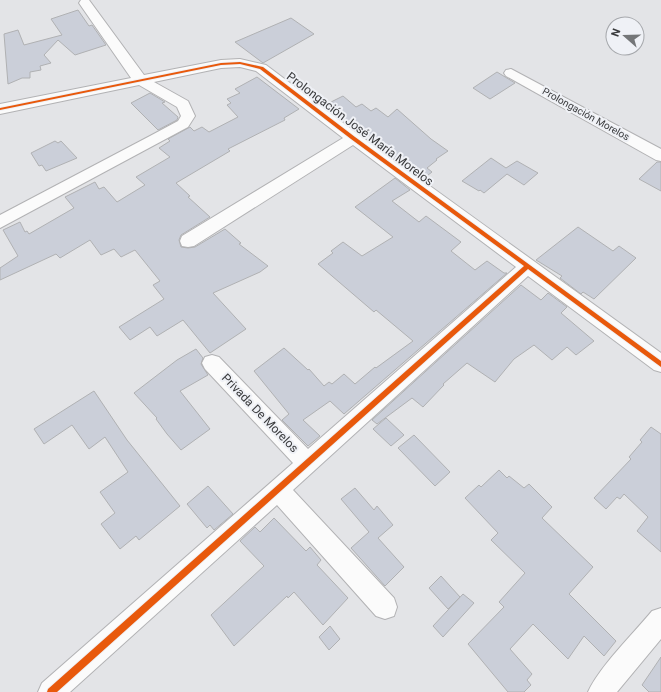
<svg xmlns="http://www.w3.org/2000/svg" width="661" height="692" viewBox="0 0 661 692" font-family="Roboto,sans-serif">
	<rect width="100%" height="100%" fill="#e3e4e7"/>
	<g fill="#cbcfd9" stroke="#b0b1b3">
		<polygon points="78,10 89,26 92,25 106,45 75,55 58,40 44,55 51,63 40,66 41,70 30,72 30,78 22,78 8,84 4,34 18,30 24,45 62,35 51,19"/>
		<polygon points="291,18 314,34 263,63 235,42"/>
		<polygon points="497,72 515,83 490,99 473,88"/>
		<polygon points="257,77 299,109 284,118 285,120 228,149 230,151 176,183 190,196 188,197 210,217 181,235 179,240 181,247 188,248 195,247 225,229 241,243 239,244 268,266 260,272 213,293 246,329 210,353 183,320 157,336 150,327 130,340 119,327 164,299 153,285 160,281 135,250 121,257 114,249 101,255 90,240 60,258 56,254 0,280 0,268 18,256 3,230 20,222 25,232 27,231 29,234 74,208 65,197 95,182 99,189 104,187 117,202 145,185 136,177 170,157 159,148 170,141 168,139 190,127 194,131 202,127 209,132 238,117 227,105 231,103 227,99 240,93 235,89"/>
		<polygon points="150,93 165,102 162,103 178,117 177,120 158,130 131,103"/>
		<polygon points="343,96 356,107 362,104 371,111 376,108 388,117 397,109 431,139 448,151 436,159 437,160 427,168 432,172 423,179 384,151 386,149 352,123 349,125 323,106"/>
		<polygon points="55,141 58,143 61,141 77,158 46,171 42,165 39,166 31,153"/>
		<polygon points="491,158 506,168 517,161 538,173 524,185 507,174 484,193 480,190 479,191 462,181"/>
		<polygon points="657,162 661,162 661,191 639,179"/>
		<polygon points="395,178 410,190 392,201 419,222 426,216 461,242 451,251 475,270 487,261 504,273 507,273 344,414 330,401 303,420 320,436 308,446 282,420 289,414 254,371 284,348 308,370 309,369 324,386 329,382 332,384 344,374 355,384 375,367 376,368 413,341 376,310 374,312 318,264 333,253 331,251 343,242 362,256 393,237 355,207"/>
		<polygon points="578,227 613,251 619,246 636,258 594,299 583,292 581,294 560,278 562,276 536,260"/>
		<polygon points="521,285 541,300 548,293 567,307 561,313 594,341 576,355 567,347 552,360 534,345 514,359 495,382 467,363 443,384 444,385 423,407 412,398 377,424 372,420"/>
		<polygon points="196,349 203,358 201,364 208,375 180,391 210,429 181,450 167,434 156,419 157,418 134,393 177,360"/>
		<polygon points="94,391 127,440 180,506 139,540 136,536 120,549 101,524 115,513 100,492 128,472 105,437 89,449 72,425 44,444 34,429"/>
		<polygon points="386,418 404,435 391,446 373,429"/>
		<polygon points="651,427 661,434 661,552 637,531 648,517 624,494 620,499 617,497 606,509 594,498 631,459 629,457 642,442 640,440"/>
		<polygon points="414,435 450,472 435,486 398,448"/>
		<polygon points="499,470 507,478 509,476 524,488 529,484 552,507 542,518 593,567 569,594 616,641 604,656 584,636 568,659 533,624 510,649 532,674 527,680 531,685 524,692 508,692 468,644 504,607 499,602 525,573 491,540 498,533 465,498 479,485 481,487"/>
		<polygon points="208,486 233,514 214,530 210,525 207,528 187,504"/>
		<polygon points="355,488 374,510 377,506 393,525 378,538 404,567 385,586 351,548 369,532 341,499"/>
		<polygon points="274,518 306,551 310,547 321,560 317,565 348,598 323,625 294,592 288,598 287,596 234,646 211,615 264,566 240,541 255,527 260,532"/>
		<polygon points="441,576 460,597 448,609 429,588"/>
		<polygon points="463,594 474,603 443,637 433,626"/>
		<polygon points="330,626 340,639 329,650 319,637"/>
		<polygon points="661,657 661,692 649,692 642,685"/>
	</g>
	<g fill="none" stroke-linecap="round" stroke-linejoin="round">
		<defs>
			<g id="minor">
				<polygon points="81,0 89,0 144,75 221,60 240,59 266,65 358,134 661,353 661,372 654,370 528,276 293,490 394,598 397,607 394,616 385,619 376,616 277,505 70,692 38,692 42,683 293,463 205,369 202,363 205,357 212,355 219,357 308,449 516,267 353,145 194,246 188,247 182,246 180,241 182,236 343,138 256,71 240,67 221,68 154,82 188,101 195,116 188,127 0,228 0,215 150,136 178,121 181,116 177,107 139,85 0,114 0,104 131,78 79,3"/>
				<polygon points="511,69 661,149 661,161 656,160 506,76 504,73 506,70"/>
				<path d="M661 608V639L617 692H588C599 667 634 633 652 611Z"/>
			</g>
		</defs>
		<use href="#minor" stroke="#b2b2b4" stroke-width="2"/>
		<use href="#minor" fill="#fbfbfb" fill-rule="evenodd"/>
		<defs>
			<polygon id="cycleway" points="240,62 263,67 355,137 661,361 661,367 528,269 57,692 47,692 48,689 524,266 351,139 260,69 240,64 221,65 0,110 0,108 221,63"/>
		</defs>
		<use href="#cycleway" stroke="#eff1f6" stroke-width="2"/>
		<use href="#cycleway" fill="#e8590c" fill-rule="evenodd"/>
	</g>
	<g text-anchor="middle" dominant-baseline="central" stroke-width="4" stroke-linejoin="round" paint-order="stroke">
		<g font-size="10" fill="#393a3c" stroke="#eff1f6">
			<text transform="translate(586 114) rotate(29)">Prolongación Morelos</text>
		</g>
		<g font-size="12" fill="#393a3c" stroke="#eff1f6">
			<text transform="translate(360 129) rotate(37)">Prolongación José María Morelos</text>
			<text transform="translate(260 413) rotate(46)">Privada De Morelos</text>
		</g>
	</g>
	<g transform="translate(625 36) rotate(290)"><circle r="19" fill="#eff1f6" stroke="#a6a8ac"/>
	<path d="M0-3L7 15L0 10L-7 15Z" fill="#747678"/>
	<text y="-6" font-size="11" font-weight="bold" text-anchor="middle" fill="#393a3c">N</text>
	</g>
</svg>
